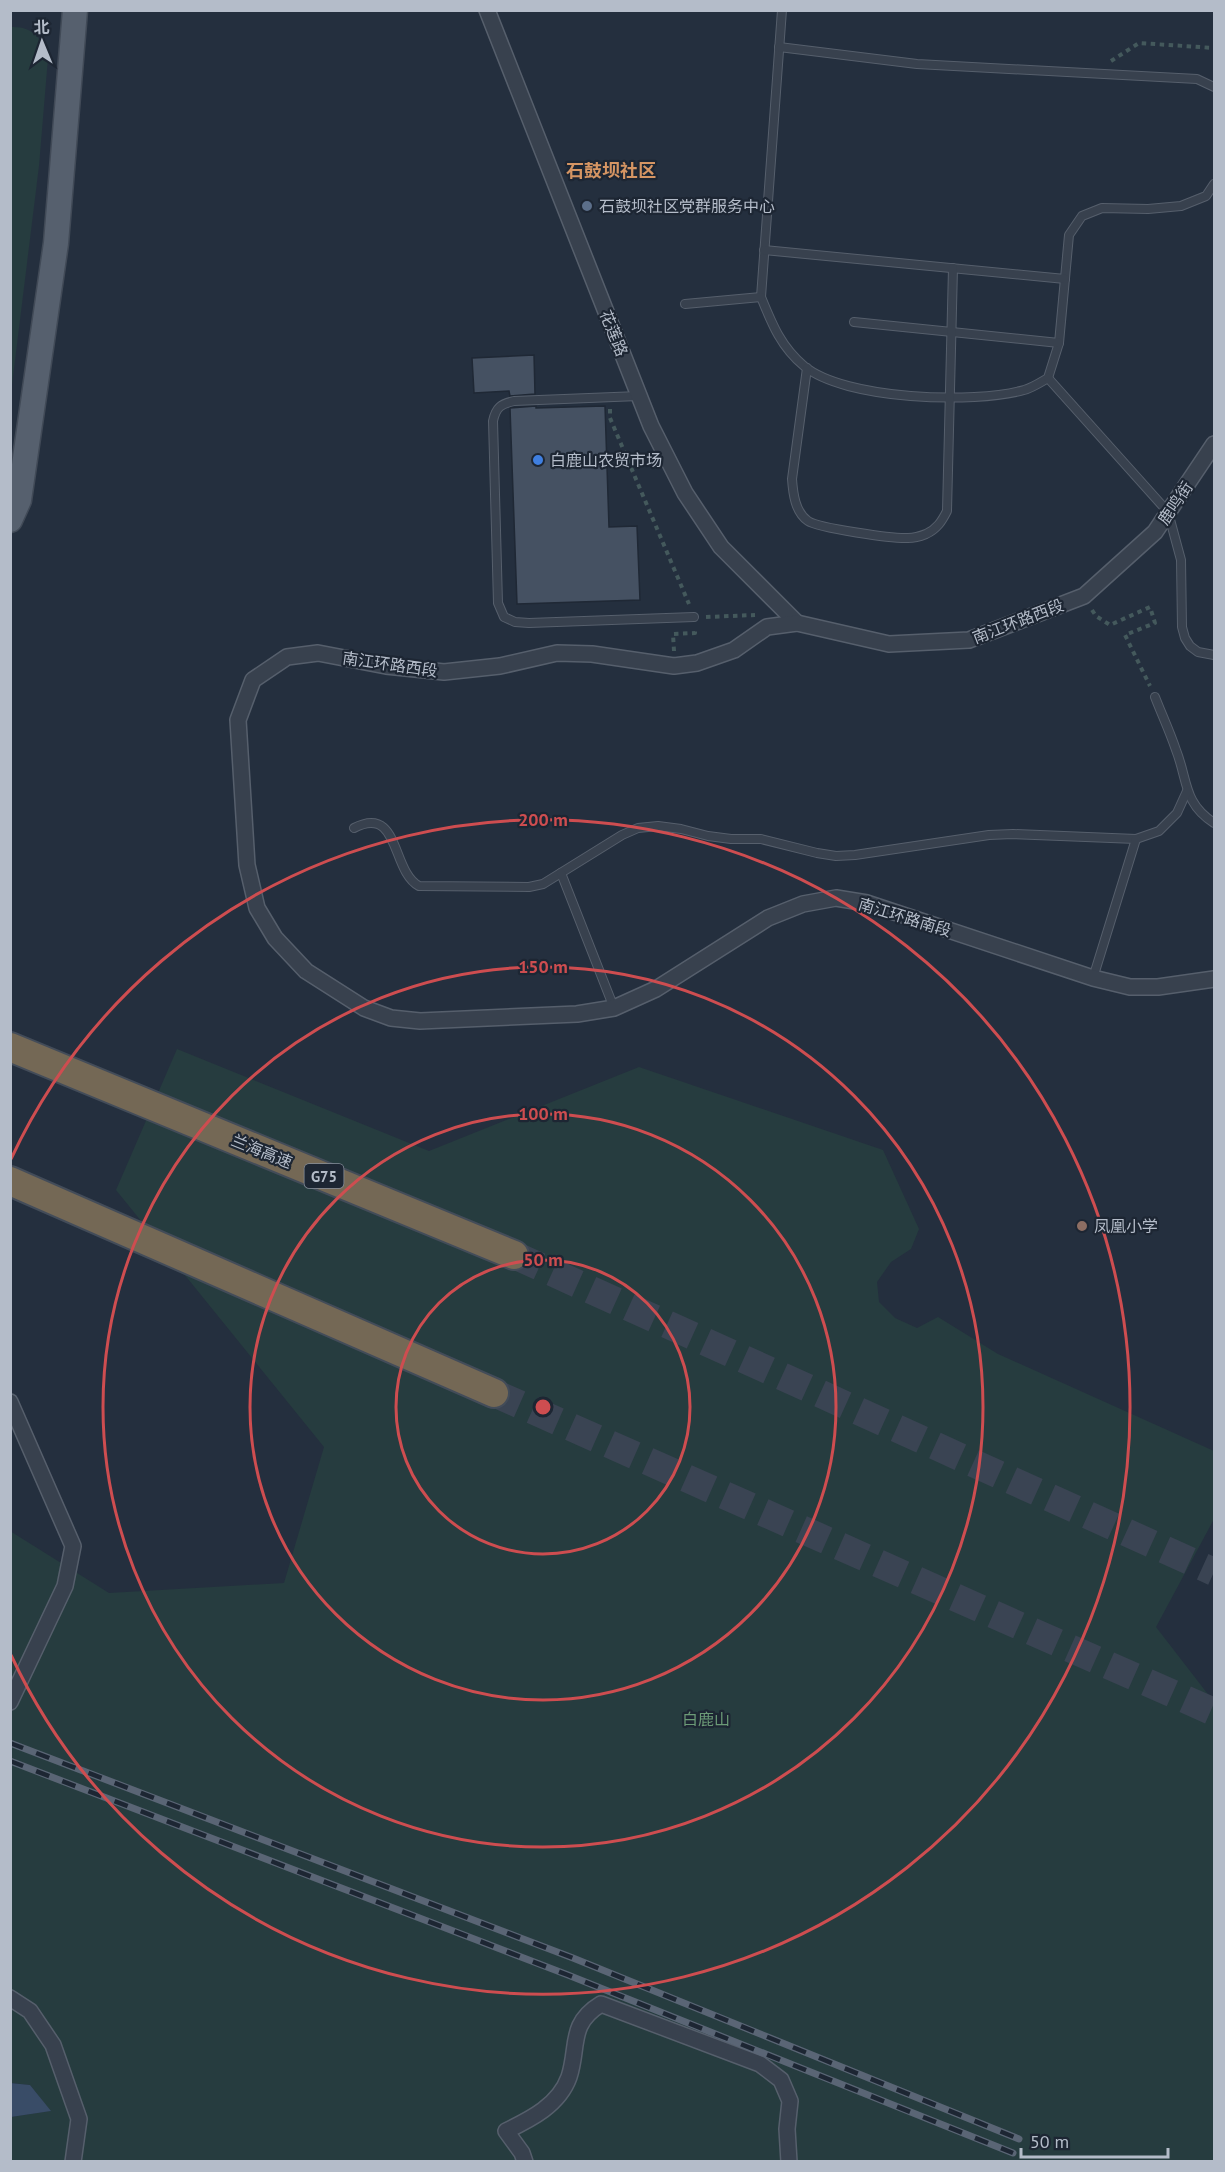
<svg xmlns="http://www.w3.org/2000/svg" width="1225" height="2172" viewBox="0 0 1225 2172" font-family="'PT Sans','Noto Sans SC',sans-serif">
	<rect width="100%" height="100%" fill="#242f3e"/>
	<g fill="#263c3f">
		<path d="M11 27C33 26 42 39 48 58L39 166 11 393Z"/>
		<polygon points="177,1049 429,1151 639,1067 883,1150 919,1229 911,1249 891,1262 877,1282 879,1302 895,1318 917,1328 938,1317 998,1354 1214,1451 1214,1519 1156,1627 1214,1702 1214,2161 11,2161 11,2117 50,2111 30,2085 11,2083 10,1531 109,1593 284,1583 324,1447 116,1190"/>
	</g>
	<polygon fill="#394c67" points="10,2083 30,2085 51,2111 11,2117"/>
	<g fill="#455162" stroke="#1f2835" stroke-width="1.5">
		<polygon points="534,355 535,394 510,396 509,391 474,393 472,358"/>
		<polygon points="536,406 536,408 605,406 609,527 637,526 640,600 517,604 510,408"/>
	</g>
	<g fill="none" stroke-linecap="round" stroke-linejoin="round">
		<g stroke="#3a4453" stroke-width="28" stroke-dasharray="28 14" stroke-linecap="butt">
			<polyline points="514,1255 1214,1572"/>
			<polyline points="494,1393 1214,1712"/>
		</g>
		<defs>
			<g id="lane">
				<path d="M782 10 761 297C772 324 781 347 804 366 845 400 974 404 1024 390 1032 388 1041 382 1048 378L1059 343 1069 235 1082 216 1102 208 1148 209 1181 206 1206 196 1214 184"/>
				<polyline points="779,47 917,64 1197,79 1214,87"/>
				<polyline points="764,250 1065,279"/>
				<polyline points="685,304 761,297"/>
				<polyline points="854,322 1059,343"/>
				<path d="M807 368 792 479C793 493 795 512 808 521 818 528 894 539 908 538 913 538 921 536 926 534 937 529 942 521 947 511L953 268"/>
				<polyline points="1048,378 1168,512 1181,560 1182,627 1185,638 1190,646 1198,652 1214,655"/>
				<path d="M639 396 514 401C501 404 496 407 493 421L498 603 504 617 515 622 529 623 694 617"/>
				<path d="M1155 697C1162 715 1170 732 1176 750 1188 780 1183 803 1214 823"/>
				<path d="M354 828C400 804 391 871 419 886L529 887 543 884 622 835 638 828 658 826 681 829 708 836 731 839H761L817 853 836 856 855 855 989 835 1013 834 1136 839 1159 831 1177 813 1187 791"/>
				<polyline points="561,873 614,1008"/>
				<polyline points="1093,978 1136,839"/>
			</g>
			<g id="street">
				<polyline points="487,10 651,426 685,493 721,547 797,623"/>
				<polyline points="1214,444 1155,532 1084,596 969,640 889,644 797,623 767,627 734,650 697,663 674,666 592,654 557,653 500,666 444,672 386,666 318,653 287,657 253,680 238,720 247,865 257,908 275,938 306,971 364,1008 391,1018 420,1021 577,1014 614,1008 656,989 768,918 803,904 836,898 867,903 1093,978 1130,987 1158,987 1214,979"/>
				<polyline points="10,1402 73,1546 65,1586 10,1702"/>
				<polyline points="10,1998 30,2011 53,2045 79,2119 73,2162"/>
				<path d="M525 2162 522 2153 506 2131C531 2119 559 2105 569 2077 579 2047 568 2024 601 2004L760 2064 781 2080 790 2101 787 2129 789 2162"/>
			</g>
			<polyline id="primary" points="10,520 19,500 56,243 75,10"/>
			<g id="highway">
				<polyline points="10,1047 514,1255"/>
				<polyline points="10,1181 494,1393"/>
			</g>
		</defs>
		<use href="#lane" stroke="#565f6c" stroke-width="10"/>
		<use href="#street" stroke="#565f6c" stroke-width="18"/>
		<use href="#primary" stroke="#414a57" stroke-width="27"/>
		<use href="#highway" stroke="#434c59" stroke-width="32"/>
		<g stroke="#44595c" stroke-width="4" stroke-dasharray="4.5 4.5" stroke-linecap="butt">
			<polyline points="1111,61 1139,43 1214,48"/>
			<polyline points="610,409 610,418 689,604"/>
			<polyline points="1092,610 1096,616 1110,625 1150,607 1155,623 1125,635 1150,686"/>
			<polyline points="706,617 755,615"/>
			<polyline points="674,651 673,634 695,633 695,628"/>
		</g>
		<use href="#lane" stroke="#38414e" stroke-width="8"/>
		<use href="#street" stroke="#38414e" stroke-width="15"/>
		<use href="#primary" stroke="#56606e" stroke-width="24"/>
		<use href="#highway" stroke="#746855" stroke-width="28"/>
		<defs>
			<g id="rail">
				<polyline points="10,1743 573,1958 1019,2139"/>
				<polyline points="10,1761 568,1975 1013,2153"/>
			</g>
		</defs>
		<use href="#rail" stroke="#5a6575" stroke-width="7"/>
		<use href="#rail" stroke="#1d2633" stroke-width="4.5" stroke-dasharray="14" stroke-linecap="butt"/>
	</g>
	<g fill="none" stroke="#ce4d50" stroke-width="3">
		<circle cx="543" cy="1407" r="147"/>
		<circle cx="543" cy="1407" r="293"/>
		<circle cx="543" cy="1407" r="440"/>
		<path d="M11 1159A587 587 0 1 1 11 1655"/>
	</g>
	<circle fill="#5c6f8a" stroke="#1d2633" stroke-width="2" cx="587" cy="206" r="6"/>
	<circle fill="#3f7fe0" stroke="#1d2633" stroke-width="2" cx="538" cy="460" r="6"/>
	<circle fill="#8d6e63" stroke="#1d2633" stroke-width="2" cx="1082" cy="1226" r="6"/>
	<g text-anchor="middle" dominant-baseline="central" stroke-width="4.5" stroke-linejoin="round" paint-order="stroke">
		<rect fill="#1d2633" stroke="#878f9c" stroke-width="1.5" x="304.5" y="1164" width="39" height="24" rx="4.5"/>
		<g font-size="15" font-weight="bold" fill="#b4bcc9">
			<text x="324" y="1176">G75</text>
		</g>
		<g font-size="16" fill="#b4bcc9" stroke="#1d2633" text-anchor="start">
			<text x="599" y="206">石鼓坝社区党群服务中心</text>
			<text x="550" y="460">白鹿山农贸市场</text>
			<text x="1094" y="1226">凤凰小学</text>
		</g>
		<g font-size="16" fill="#b4bcc9" stroke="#1d2633">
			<text transform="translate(614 333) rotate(68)">花莲路</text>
			<text transform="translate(1175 503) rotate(-56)">鹿鸣街</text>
			<text transform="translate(1018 621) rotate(-21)">南江环路西段</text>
			<text transform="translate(390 664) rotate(8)">南江环路西段</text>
			<text transform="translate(905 917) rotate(17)">南江环路南段</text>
			<text transform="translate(262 1151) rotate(22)">兰海高速</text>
		</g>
		<g font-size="16" fill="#6b9a76" stroke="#1d2633">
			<text x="706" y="1719">白鹿山</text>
		</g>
		<g font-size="18" font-weight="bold" fill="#d59563" stroke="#1d2633">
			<text x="611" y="170">石鼓坝社区</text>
		</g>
	</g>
	<circle cx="543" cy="1407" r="9" fill="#ce4d50" stroke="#1d2633" stroke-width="3"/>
	<g font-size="18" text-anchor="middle" font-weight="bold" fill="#ce4d50" stroke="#1d2633" stroke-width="4.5" stroke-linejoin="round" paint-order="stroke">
		<text x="543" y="826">200 m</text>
		<text x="543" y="973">150 m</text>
		<text x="543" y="1120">100 m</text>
		<text x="543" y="1266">50 m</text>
	</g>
	<rect width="1225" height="2172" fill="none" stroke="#b4bcc9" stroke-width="24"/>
	<g transform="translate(42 42) rotate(358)" stroke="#1d2633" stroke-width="4.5" paint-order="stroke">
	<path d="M0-4.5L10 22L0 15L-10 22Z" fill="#b4bcc9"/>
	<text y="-9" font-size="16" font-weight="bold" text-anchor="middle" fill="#b4bcc9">北</text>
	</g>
	<path d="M1021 2148v9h147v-9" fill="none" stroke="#b4bcc9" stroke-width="3"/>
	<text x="1030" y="2148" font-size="18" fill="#b4bcc9" stroke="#1d2633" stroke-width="4.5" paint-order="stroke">50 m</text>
</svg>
